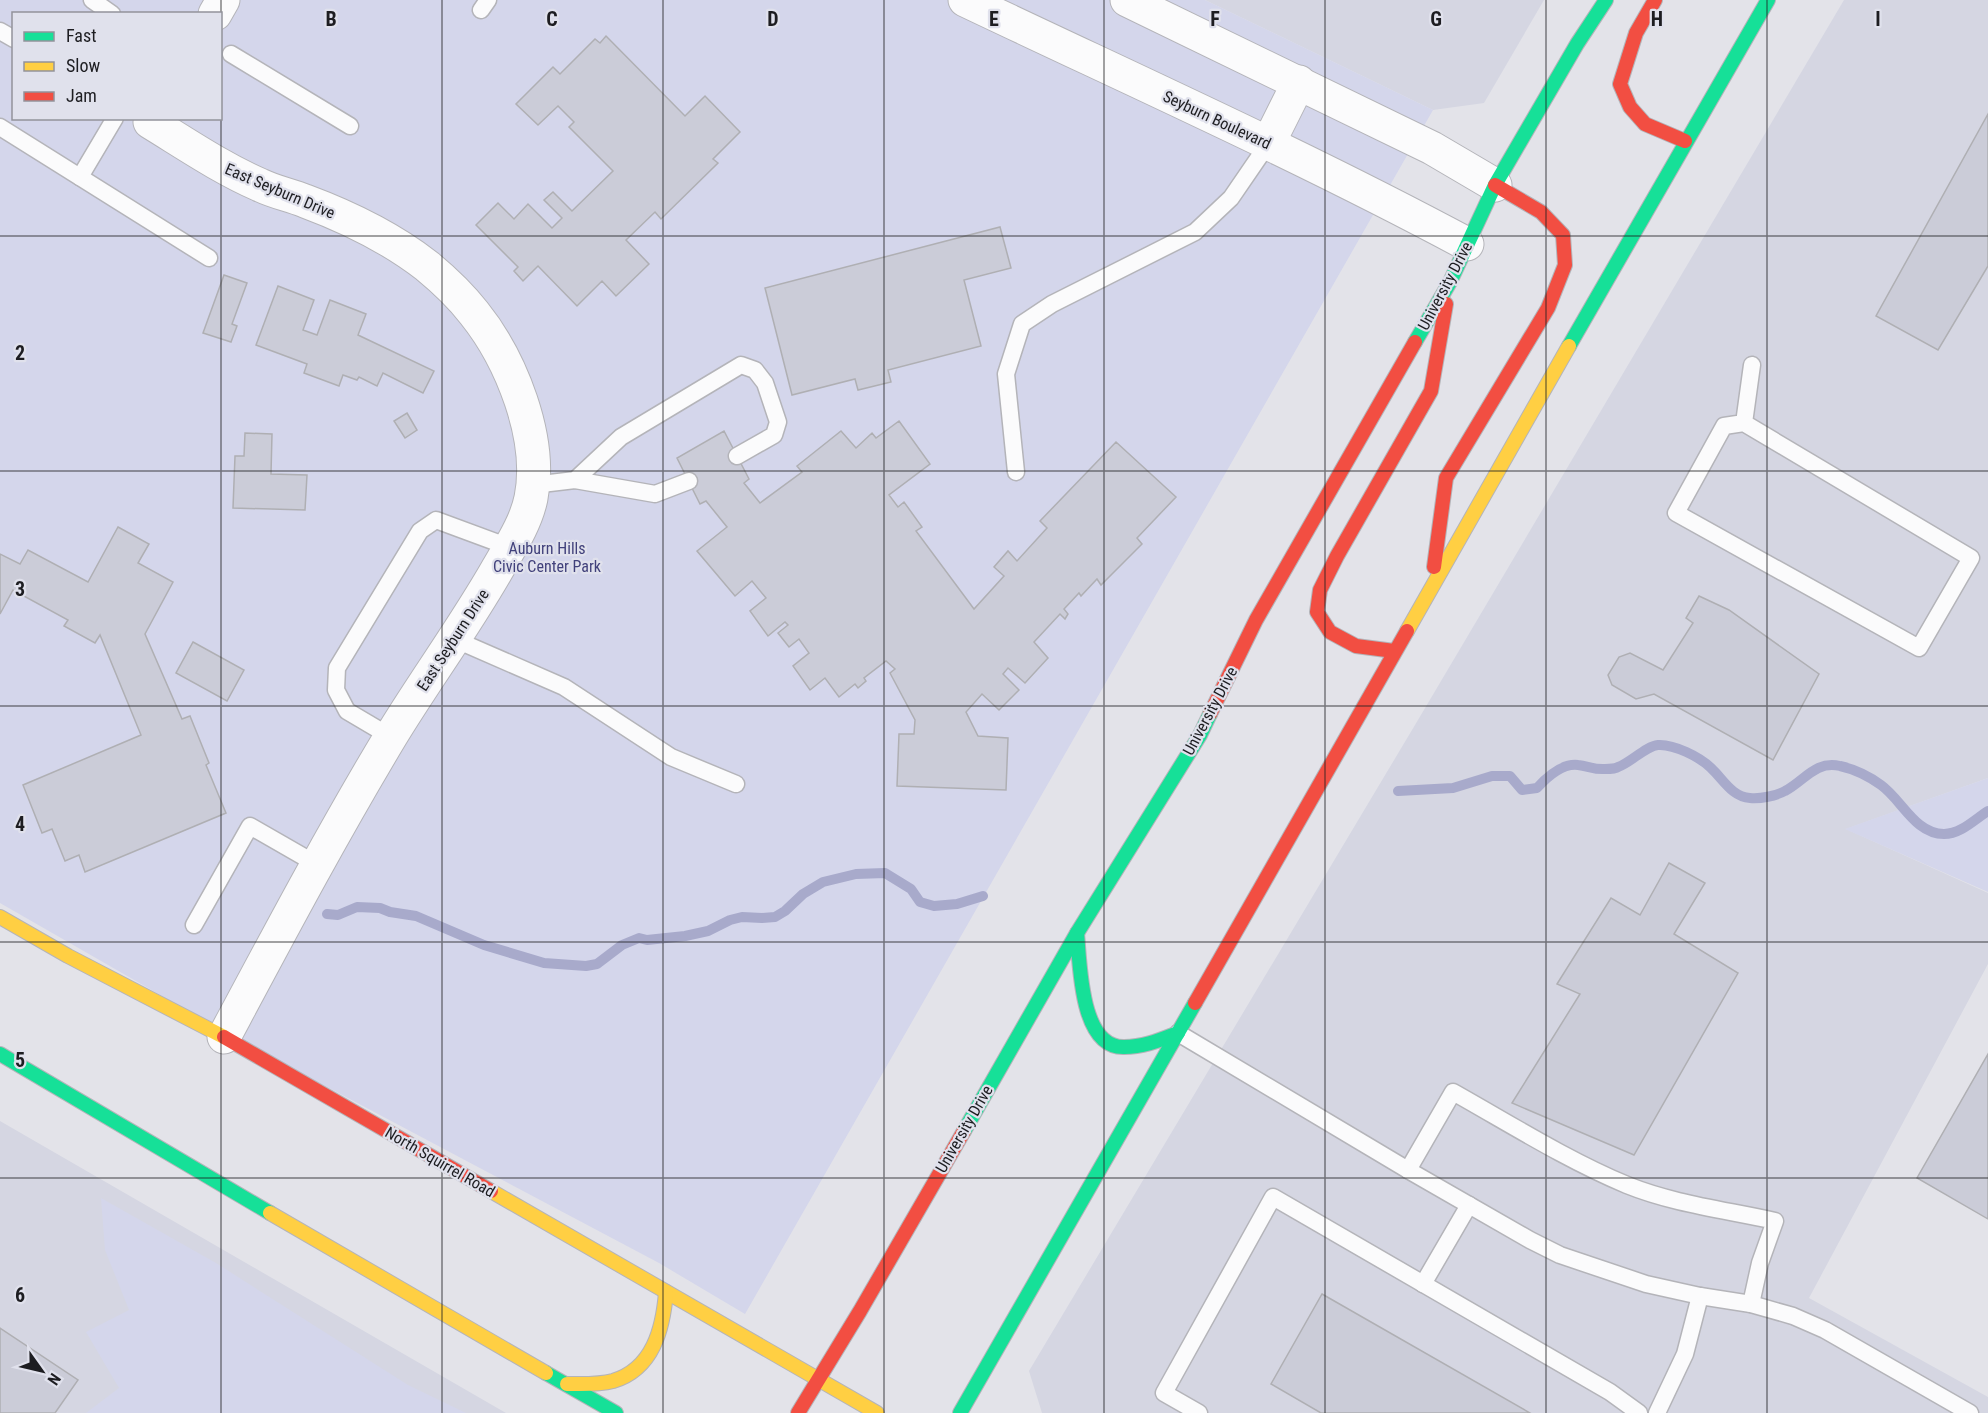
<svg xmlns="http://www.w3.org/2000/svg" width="1988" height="1413" viewBox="0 0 1988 1413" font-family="'Roboto Condensed',sans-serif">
	<rect width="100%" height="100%" fill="#e3e3e9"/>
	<g fill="#d5d6e2">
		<polygon points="1205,0 1544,0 1484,103 1433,110"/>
		<polygon points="1844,0 1988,0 1988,778 1846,829 1988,893 1988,964 1809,1298 1988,1397 1988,1413 1042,1413 1029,1371 1415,725"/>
		<polygon points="0,1121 506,1413 0,1413"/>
	</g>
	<g fill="#d4d6eb" fill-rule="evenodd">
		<path d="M0 0H1205L1433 110 745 1314 659 1263 244 1043 0 903ZM14 14H220V118H14Z"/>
		<polygon points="1988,778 1988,892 1845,829"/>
		<polygon points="101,1198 216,1263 408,1385 466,1413 86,1413 119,1388 86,1332 129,1310 105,1250"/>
	</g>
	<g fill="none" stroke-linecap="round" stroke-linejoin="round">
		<g stroke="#a8aacb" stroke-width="10">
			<path d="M1398 791 1453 788 1492 776H1510L1522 790 1537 788C1547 777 1562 763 1578 765 1588 766 1595 770 1605 769 1609 769 1615 769 1618 767 1630 763 1646 746 1658 745 1674 744 1700 757 1711 768 1723 779 1732 797 1750 798 1760 799 1776 796 1785 791 1804 781 1816 760 1840 766 1854 769 1870 777 1881 785 1902 800 1915 834 1944 834 1961 834 1975 819 1988 811"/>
			<polyline points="327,914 338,915 357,907 380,908 390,912 416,916 484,945 544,963 586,966 597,964 622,945 639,938 647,940 685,936 708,931 730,920 742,917 762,918 775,917 785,911 803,894 823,882 856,874 885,873 911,889 920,902 934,906 957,904 983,896"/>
		</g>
	</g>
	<g fill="#cbccd8" stroke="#afafb3" stroke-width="1.5">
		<polygon points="606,36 685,116 705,96 740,132 713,159 718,163 661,219 655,212 626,240 649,264 616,296 602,281 577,306 538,266 523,281 514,271 518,267 476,225 498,203 514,219 528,204 552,228 562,218 544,200 553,192 572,211 613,171 569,127 574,122 558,106 538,125 516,104 553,67 560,74 595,39 600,43"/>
		<polygon points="1988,114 1988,266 1938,350 1876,316"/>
		<polygon points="1000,227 1011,268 964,280 981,346 888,370 891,382 858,390 855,379 792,395 765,288"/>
		<polygon points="224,275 247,283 232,324 237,326 231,342 203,333"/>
		<polygon points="278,286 314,300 303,330 317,335 330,300 366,314 358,335 434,371 423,393 383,373 377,386 359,377 357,380 343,375 339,386 304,373 307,364 256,345"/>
		<polygon points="407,413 417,430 405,438 394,421"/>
		<polygon points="899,421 930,464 889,495 898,507 904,502 922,527 916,531 974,609 1004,576 994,567 1008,551 1017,561 1047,528 1040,521 1116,442 1176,497 1137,538 1142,544 1101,585 1097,579 1081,596 1079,593 1064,609 1068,614 1065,619 1060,614 1034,642 1048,658 1025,683 1008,668 1003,674 1019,690 999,710 982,694 966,712 978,736 1008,738 1006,790 897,786 899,734 914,734 915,720 890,673 895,669 886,661 864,678 866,681 858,688 855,684 839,697 825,678 810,690 793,666 809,653 799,639 789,647 778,633 788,625 785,622 768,636 750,611 766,598 752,581 735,596 697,551 727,527 706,501 700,504 677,458 724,431 749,479 744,483 760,503 802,472 797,466 841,431 856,448 872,433 876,438"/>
		<polygon points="245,433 272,434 271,474 307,475 305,510 233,508 235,456 244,456"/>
		<polygon points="118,527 149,544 138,563 173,582 145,634 182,719 190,716 209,763 206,765 226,813 85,872 79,855 65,861 52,829 42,833 23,785 141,735 100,635 95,643 64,626 68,620 13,590 0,614 0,554 20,564 28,550 88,582"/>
		<polygon points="1699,596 1729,610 1819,674 1773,760 1654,694 1636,699 1612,685 1608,675 1619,657 1630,653 1663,670 1693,623 1686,618"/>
		<polygon points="193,642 244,670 227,701 176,673"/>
		<polygon points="1669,863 1705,883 1674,934 1738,973 1634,1155 1512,1103 1580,994 1557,984 1611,898 1640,915"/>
		<polygon points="1988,1054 1988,1219 1917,1178"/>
		<polygon points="1322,1294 1530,1413 1321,1413 1271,1384"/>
		<polygon points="0,1328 78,1380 55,1413 0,1413"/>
	</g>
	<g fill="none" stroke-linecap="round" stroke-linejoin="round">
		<defs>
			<g id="lane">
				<polyline points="92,0 112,14"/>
				<polyline points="481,10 488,0"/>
				<polyline points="0,31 14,39"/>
				<polyline points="231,54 350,126"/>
				<polyline points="0,127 209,258"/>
				<polyline points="80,177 115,118"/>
				<polyline points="1744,423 1724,426 1676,513 1919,648 1971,558 1744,423 1752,365"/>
				<polyline points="1016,472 1006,374 1022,324 1052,304 1195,232 1231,198 1268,144"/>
				<polyline points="575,480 655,494 689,481"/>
				<polyline points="533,485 575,480 621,437 741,365 755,370 765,383 778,422 774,435 737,456"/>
				<polyline points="454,639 564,687 671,757 736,784"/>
				<polyline points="391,737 347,711 336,690 337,668 420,531 436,520 509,547"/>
				<polyline points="194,925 250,826 318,865"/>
				<polyline points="1178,1033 1408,1170 1530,1240 1560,1255 1646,1284 1700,1296 1751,1304 1793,1316 1825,1330 1970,1413"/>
				<path d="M1408 1170 1453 1092C1510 1124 1567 1160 1627 1185 1674 1204 1726 1210 1775 1221L1760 1263 1751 1304"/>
				<polyline points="1423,1284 1469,1205"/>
				<polyline points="1199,1413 1164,1393 1273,1197 1610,1392 1639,1413"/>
				<polyline points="1657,1413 1685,1354 1700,1296"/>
			</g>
			<g id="street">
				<path d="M965 0C1133 80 1303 156 1467 244"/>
				<polyline points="1127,0 1432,148 1495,185"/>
				<polyline points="215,14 223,0"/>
				<path d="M152 118 150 122C186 144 221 168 260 185 274 192 290 195 305 201 348 217 391 238 427 266 444 280 460 295 474 313 511 359 543 438 531 498 526 523 510 547 498 568 465 626 425 680 391 736 332 834 278 936 224 1037"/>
				<polyline points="1268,144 1299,82"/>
			</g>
			<g id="fast">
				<polyline points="1415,342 1450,282 1495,185 1577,44 1606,0"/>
				<polyline points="1569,346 1768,0"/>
				<path d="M1077 933C1080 964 1080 1048 1124 1047 1144 1047 1160 1040 1178 1033"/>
				<polyline points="0,1054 270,1213"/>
				<polyline points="964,1131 1077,933 1200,735 1210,714"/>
				<polyline points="546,1373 616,1413"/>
				<polyline points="960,1413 1195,1003"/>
			</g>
			<g id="slow">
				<polyline points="1407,631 1569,346"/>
				<polyline points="0,917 68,956 224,1037"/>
				<polyline points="491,1191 877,1413"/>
				<polyline points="270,1213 546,1373"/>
				<path d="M567 1384C582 1384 598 1385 613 1381 653 1369 663 1329 666 1292"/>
			</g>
			<g id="jam">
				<polyline points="1655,0 1636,33 1620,84 1630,107 1645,124 1685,141"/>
				<polyline points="1434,567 1446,478 1548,308 1565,265 1563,235 1541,212 1495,185"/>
				<polyline points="1394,651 1356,646 1330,632 1317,612 1320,590 1337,556 1431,391 1446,304"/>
				<polyline points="1210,714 1256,620 1415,342"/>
				<polyline points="1195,1003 1407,631"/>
				<polyline points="224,1037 491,1191"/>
				<polyline points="798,1413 860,1311 964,1131"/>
			</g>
		</defs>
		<use href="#lane" stroke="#b4b4b9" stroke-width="19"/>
		<use href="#street" stroke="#b4b4b9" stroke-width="35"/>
		<use href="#fast" stroke="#b4b4b9" stroke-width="16"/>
		<use href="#slow" stroke="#b4b4b9" stroke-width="16"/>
		<use href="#jam" stroke="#b4b4b9" stroke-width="16"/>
		<use href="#lane" stroke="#fbfbfc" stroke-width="16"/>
		<use href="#street" stroke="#fbfbfc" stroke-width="33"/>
		<use href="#fast" stroke="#16e098" stroke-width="14"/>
		<use href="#slow" stroke="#ffcf43" stroke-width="14"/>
		<use href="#jam" stroke="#f24e42" stroke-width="14"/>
	</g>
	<path fill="none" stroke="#1d1d21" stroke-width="1.5" stroke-opacity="0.55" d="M221 0V1413M442 0V1413M663 0V1413M884 0V1413M1104 0V1413M1325 0V1413M1546 0V1413M1767 0V1413M0 236H1988M0 471H1988M0 706H1988M0 942H1988M0 1178H1988"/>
	<g text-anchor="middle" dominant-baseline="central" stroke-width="4.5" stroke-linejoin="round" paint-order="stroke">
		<g font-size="16" fill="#1d1d21" stroke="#e0e1ec">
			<text transform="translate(1217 120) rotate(25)">Seyburn Boulevard</text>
			<text transform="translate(280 191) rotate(23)">East Seyburn Drive</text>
			<text transform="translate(1445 286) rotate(-62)">University Drive</text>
			<text transform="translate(453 640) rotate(-57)">East Seyburn Drive</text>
			<text transform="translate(1210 711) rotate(-62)">University Drive</text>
			<text transform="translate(964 1129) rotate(-60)">University Drive</text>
			<text transform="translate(440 1162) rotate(30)">North Squirrel Road</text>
		</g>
		<g font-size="16" fill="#41417b" stroke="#e0e1ec">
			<text x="547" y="548">Auburn Hills<tspan x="547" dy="18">Civic Center Park</tspan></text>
		</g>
	</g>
	<g font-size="20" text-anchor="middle" font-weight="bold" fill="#1d1d21" stroke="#e0e1ec" stroke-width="4.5" stroke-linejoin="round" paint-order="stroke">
		<text x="331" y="26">B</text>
		<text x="552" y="26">C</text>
		<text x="773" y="26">D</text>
		<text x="994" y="26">E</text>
		<text x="1215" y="26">F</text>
		<text x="1436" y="26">G</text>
		<text x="1657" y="26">H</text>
		<text x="1878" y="26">I</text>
		<text x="20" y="360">2</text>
		<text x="20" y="596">3</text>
		<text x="20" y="831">4</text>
		<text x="20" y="1067">5</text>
		<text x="20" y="1302">6</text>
	</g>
	<rect x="12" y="12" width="210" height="108" fill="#e0e1ec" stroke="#92939b" stroke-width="1.5"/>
	<rect x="24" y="32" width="30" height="9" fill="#16e098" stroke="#92939b" stroke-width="1.5"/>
	<text x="66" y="42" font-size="18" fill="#1d1d21">Fast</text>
	<rect x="24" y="62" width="30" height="9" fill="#ffcf43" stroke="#92939b" stroke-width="1.5"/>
	<text x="66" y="72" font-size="18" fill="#1d1d21">Slow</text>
	<rect x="24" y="92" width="30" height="9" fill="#f24e42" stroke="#92939b" stroke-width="1.5"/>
	<text x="66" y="102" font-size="18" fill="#1d1d21">Jam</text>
	<g transform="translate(42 1371) rotate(124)" stroke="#e0e1ec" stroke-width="4.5" paint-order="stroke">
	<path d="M0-4.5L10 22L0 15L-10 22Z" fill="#1d1d21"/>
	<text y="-9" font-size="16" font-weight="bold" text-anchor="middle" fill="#1d1d21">N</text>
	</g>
</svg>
